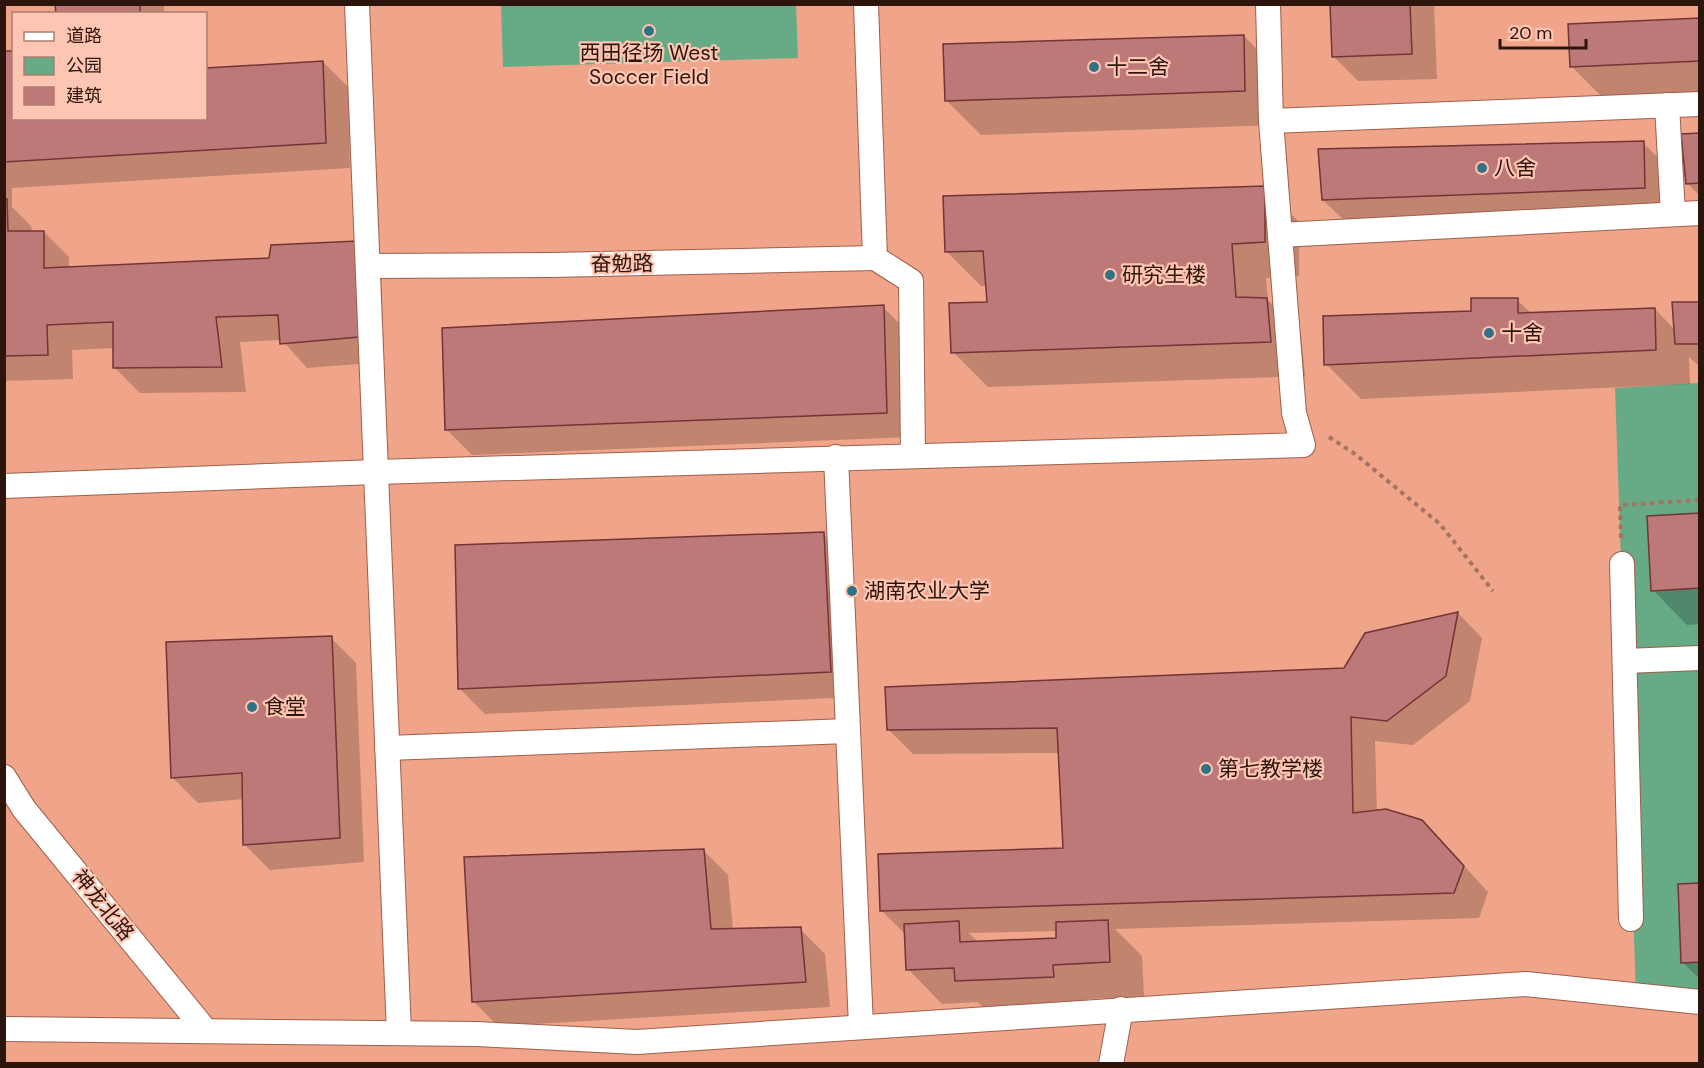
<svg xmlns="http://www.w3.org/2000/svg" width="1704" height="1068" viewBox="0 0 1704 1068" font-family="'DM Sans','Noto Sans SC',sans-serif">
	<rect width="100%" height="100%" fill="#f8b49c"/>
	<path fill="#f0a58b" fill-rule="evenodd" d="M5 5H1699V1063H5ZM14 14H206V118H14Z"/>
	<g fill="#66aa86">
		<polygon points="501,5 796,5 798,58 503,67"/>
		<polygon points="1699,383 1699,1002 1636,995 1615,388"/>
	</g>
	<g fill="#0003" fill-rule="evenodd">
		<rect x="57" y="4" width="107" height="10"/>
		<polygon points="1332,4 1434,4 1437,79 1358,81 1333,56"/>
		<polygon points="1700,20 1700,97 1606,101 1571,66"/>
		<polygon points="1244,36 1278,71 1279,125 981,135 946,100"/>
		<polygon points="4,53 14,118 206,118 206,70 323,62 348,87 350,168 12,188 12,207 31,226 32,232 44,232 69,257 69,268 381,267 384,362 307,368 282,340 240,342 246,392 140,393 115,368 114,348 72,350 73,379 4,381"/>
		<polygon points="1700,135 1700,196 1687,183"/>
		<polygon points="1643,143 1678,177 1679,222 1358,234 1323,200"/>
		<polygon points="1264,187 1299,222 1299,276 1266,278 1268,300 1301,334 1305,376 988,387 953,352 989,304 987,286 981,286 947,252"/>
		<polygon points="1517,300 1532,314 1655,309 1675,330 1700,303 1700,367 1689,357 1690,384 1361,399 1326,364 1473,312"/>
		<polygon points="883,307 908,332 911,437 472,455 447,430"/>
		<polygon points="1700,515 1700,624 1687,625 1653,590"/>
		<polygon points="823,534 848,559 855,697 485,714 460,689"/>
		<path d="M1458 613 1482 638 1470 701 1413 745 1375 741 1377 811 1421 821 1447 847 1488 892 1479 918 1115 929 1142 956 1144 996 1087 999 1088 1011 991 1015 978 1002 942 1004 908 969 906 935 881 910 1065 850 1060 753 913 754 888 729 1345 669ZM1057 931 1058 940 979 943 969 933Z"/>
		<polygon points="331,638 356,663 364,862 270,870 245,845 244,799 198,803 173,778"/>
		<polygon points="703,850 728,875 733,930 800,929 825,954 830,1007 498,1026 473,1001"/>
		<polygon points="1700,884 1700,979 1682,962"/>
	</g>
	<g fill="#bd7878" stroke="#723436" stroke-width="1.5">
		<polygon points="55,4 140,4 140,14 56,14"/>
		<polygon points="1330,4 1410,4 1412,54 1332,57"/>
		<polygon points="1700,18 1700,61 1570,67 1568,24"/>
		<polygon points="1244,35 1245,91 945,101 943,44"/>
		<polygon points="4,51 14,51 14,118 206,118 206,68 323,61 326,143 4,162"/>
		<polygon points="1700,133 1700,183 1686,184 1681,134"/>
		<polygon points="1644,141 1645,188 1322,200 1318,149"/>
		<polygon points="1265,186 1265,242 1232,244 1236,297 1267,298 1271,342 951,353 949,303 987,302 983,251 945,252 943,196"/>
		<polygon points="7,199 8,231 44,231 44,268 269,258 271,245 357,241 359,337 280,344 278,315 216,317 222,367 113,368 113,322 47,325 48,355 4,356 4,200"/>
		<polygon points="1471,298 1518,298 1518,313 1655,308 1656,350 1324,365 1323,316 1471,311"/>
		<polygon points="1672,302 1700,302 1700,344 1675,344"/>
		<polygon points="884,305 887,413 445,430 442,328"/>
		<polygon points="1700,513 1700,588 1651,591 1647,516"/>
		<polygon points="824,532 831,672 458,689 455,545"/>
		<polygon points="1458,612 1446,676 1387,721 1351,717 1353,813 1386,809 1422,820 1464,866 1454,893 880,911 878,854 1063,848 1057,728 887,730 885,687 1344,668 1365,633"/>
		<polygon points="332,636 340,838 243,845 242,773 171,778 166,642"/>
		<polygon points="704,849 711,929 801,927 806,982 472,1002 464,857"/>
		<polygon points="1700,883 1700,962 1681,963 1678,884"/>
		<polygon points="1108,920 1110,962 1053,965 1054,977 955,981 954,968 906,970 904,924 959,921 960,942 1056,938 1056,922"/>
	</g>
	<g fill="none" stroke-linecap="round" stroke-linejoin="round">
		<defs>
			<g id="minor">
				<polyline points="866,4 875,258 911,281 913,454"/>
				<polyline points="1667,105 1673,214"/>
				<polyline points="1271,121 1700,104"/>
				<polyline points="1280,235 1700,213"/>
				<polyline points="369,266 551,265 875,258"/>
				<polyline points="836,457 861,1026"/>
				<polyline points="4,486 376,472 357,4"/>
				<polyline points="1622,564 1631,919"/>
				<polyline points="1625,661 1700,658"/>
				<polyline points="387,748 848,731"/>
				<polyline points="4,777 24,809 206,1031"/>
				<polyline points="4,1029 477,1034 637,1042 1526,984 1700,1002"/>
				<polyline points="399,1033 376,472 1303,445 1294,413 1271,121 1268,4"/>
				<polyline points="1111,1064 1121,1009"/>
			</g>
		</defs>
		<use href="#minor" stroke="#9d5f4a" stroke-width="26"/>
		<g stroke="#a57361" stroke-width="4" stroke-dasharray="4.5 4.5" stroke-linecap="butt">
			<polyline points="1329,437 1355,454 1440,524 1493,591"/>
			<polyline points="1621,538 1620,505 1700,500"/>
		</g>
		<use href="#minor" stroke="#fff" stroke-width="24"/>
	</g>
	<g fill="#307184" stroke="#fdc5b2" stroke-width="2">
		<circle cx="649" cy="31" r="6"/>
		<circle cx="1094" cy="67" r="6"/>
		<circle cx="1482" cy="168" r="6"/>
		<circle cx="1110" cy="275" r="6"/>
		<circle cx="1489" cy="333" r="6"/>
		<circle cx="852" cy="591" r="6"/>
		<circle cx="252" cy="707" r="6"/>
		<circle cx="1206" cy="769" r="6"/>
	</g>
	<g text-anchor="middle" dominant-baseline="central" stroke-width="4.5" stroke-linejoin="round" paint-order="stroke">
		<g font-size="21" fill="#2d140c" stroke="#fdc5b2" text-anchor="start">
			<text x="649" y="53" text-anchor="middle">西田径场 West<tspan x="649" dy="24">Soccer Field</tspan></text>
			<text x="1106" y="67">十二舍</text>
			<text x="1494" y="168">八舍</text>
			<text x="1122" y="275">研究生楼</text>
			<text x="1501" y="333">十舍</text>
			<text x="864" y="591">湖南农业大学</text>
			<text x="264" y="707">食堂</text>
			<text x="1218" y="769">第七教学楼</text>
		</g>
		<g font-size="21" fill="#2d140c" stroke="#fdc5b2">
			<text transform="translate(622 264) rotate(-1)">奋勉路</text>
			<text transform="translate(103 905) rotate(51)">神龙北路</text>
		</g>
	</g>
	<rect width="1704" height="1068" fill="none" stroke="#2d140c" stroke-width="12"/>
	<rect x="12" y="12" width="195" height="108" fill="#fdc5b2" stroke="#aa7e70" stroke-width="1.5"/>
	<rect x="24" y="32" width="30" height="9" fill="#ffffff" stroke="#aa7e70" stroke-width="1.5"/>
	<text x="66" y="42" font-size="18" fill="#2d140c">道路</text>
	<rect x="24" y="57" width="30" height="18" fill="#66aa86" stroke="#aa7e70" stroke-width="1.5"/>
	<text x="66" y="72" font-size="18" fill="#2d140c">公园</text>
	<rect x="24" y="87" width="30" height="18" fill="#bd7878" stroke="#aa7e70" stroke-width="1.5"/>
	<text x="66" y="102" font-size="18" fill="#2d140c">建筑</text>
	<path d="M1500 39v9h86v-9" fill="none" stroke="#2d140c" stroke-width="3"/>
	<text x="1509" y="39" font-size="18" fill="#2d140c" stroke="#fdc5b2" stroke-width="4.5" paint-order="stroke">20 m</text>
</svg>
